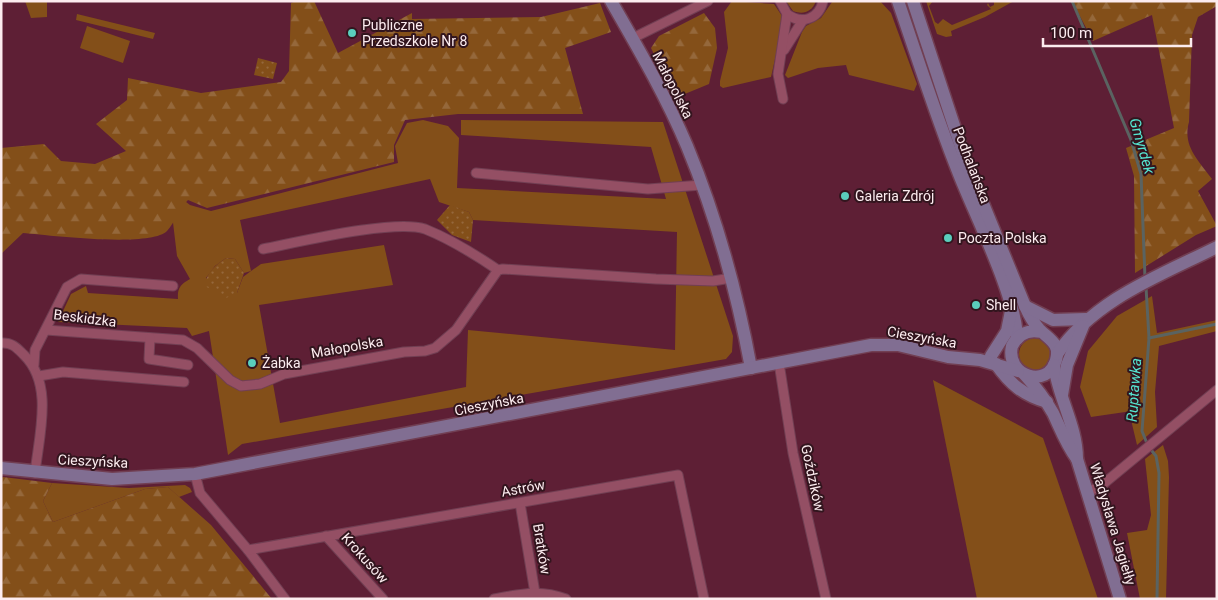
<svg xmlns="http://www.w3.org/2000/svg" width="1218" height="600" viewBox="0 0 1218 600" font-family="Roboto,sans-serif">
	<defs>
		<pattern id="forest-firs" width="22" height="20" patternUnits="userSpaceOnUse" patternTransform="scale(1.25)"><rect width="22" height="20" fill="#834f19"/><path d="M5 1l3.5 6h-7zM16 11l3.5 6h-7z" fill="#95683b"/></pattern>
		<pattern id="park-dots" width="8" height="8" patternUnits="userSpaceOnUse" patternTransform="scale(1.25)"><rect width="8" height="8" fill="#834f19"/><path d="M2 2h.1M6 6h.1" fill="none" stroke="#95683b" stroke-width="1.8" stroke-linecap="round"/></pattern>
	</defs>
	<rect width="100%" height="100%" fill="#5e1f35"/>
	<g fill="#834f19" fill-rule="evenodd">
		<polygon points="25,1 47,1 47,17 31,18"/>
		<polygon points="732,1 774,4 784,19 771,77 723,88 720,86 720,81 728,48 724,12"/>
		<path d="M786 1H816C812 12 803 15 793 11Z"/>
		<polygon points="880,1 891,13 917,84 914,91 849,75 846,65 818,68 788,78 785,75 802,32 806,26 821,18 832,2"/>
		<polygon points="926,1 933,1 929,6 935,22 938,24 943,19 952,25 991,9 987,5 988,3 990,7 994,5 994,1 1014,1 985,17 951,31 952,36 946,37 937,34"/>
		<polygon points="77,14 155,33 153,39 76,20"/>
		<polygon points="87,26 130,41 123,63 80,48"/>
		<path d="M423 120 448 126 459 138 457 188 666 199 651 147 461 135V120L663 122 733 336 732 352 726 359 242 444 228 455 209 331 192 336 187 328 58 322 71 294 86 286 88 293 178 299C177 288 181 284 190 279L177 256 169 189 190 205 211 211 398 163 395 146 407 123ZM430 179 439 202 469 212 473 220 677 232 675 350 468 330 466 387 280 423 259 305 393 285 384 245 261 264 251 271 240 220ZM226 258 235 259 244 273 251 271 243 277 237 293 206 278 215 266Z"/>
		<polygon points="1152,296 1157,333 1217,320 1217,331 1159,346 1155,392 1157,427 1137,445 1132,424 1132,411 1091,417 1080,387 1088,351 1117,316"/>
		<circle cx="1035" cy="354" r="16"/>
		<polygon points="933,380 1043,438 1098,599 977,599"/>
		<polygon points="1163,445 1168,461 1169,477 1166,599 1140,599 1127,533 1147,530 1151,515 1145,459"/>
		<polygon points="52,483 129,488 185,485 190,488 192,492 179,497 168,487 145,489 53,522 43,501"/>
	</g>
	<g fill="url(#forest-firs)">
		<path d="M296 1H314L338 53 412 13V19L541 17 600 3 611 32 565 48 583 114H458L405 120 394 145V162L207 208 188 200C179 209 175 222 167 231 150 248 48 235 23 233L1 254V148L44 144 61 161 95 164 126 151 96 124 127 100 128 78 201 93 281 82 289 71 291 3Z"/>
		<path d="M1072 1H1217V6L1198 17 1192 35 1189 122C1182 146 1199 161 1212 179L1198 191 1217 226 1196 235 1135 273 1134 176 1126 148 1174 128 1152 15 1093 41Z"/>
		<polygon points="704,13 715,28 717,48 709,84 675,98 651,48 659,36"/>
		<polygon points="3,477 52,483 43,501 53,522 145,489 168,487 211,525 272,599 1,599 1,479"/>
	</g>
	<g fill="url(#park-dots)">
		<polygon points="258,58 277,63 273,79 254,75"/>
		<polygon points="450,205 469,212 473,220 471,242 452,235 437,220"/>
		<path d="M226 258 235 259 244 273 237 293 226 298 205 286C206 272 216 265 226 258Z"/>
	</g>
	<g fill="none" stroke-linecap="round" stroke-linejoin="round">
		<g stroke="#5a6361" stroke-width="3">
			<polyline points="1072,1 1131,140 1141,174 1145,278"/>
			<polyline points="1146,287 1149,338 1142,431 1148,446 1156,456 1159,473 1157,599"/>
			<polyline points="1149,338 1217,324"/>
		</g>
		<defs>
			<g id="street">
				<path d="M780 1 787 14C802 25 819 19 823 1"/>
				<polyline points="633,38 708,1"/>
				<polyline points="784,50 803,20"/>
				<polyline points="783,99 778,74 787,14"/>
				<polyline points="476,173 648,189 702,185"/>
				<path d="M263 249C299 242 394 219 425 229 450 239 476 255 498 270"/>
				<polyline points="46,330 183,340 197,348 230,380 241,386 260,384 284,374 404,352 425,351 435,348 456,330 498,270 503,269 656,279 713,281 731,278"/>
				<polyline points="150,338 149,359 188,365"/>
				<path d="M1 343C12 342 17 348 24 355 54 384 39 435 35 473"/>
				<polyline points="779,363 793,453 826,599"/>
				<polyline points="34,365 35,350 67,287 81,279 173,286"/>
				<polyline points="39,376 63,372 184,382"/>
				<polyline points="195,474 200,493 248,550 285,599"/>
				<polyline points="1088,492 1102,485 1217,390"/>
				<polyline points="520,503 536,599"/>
				<polyline points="326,536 383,599"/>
				<polyline points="248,550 678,475 704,599"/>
				<path d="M494 599C521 594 540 589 566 599"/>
			</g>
			<g id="secondary">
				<path d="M611 1C638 48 666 96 687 146 716 216 737 292 751 368"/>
				<path d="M898 1C918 59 936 117 959 174 975 215 1017 298 1017 339"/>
				<path d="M913 1 966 162 1025 306C1029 315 1033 322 1039 329 1048 339 1061 343 1056 360 1048 390 1005 376 1012 346 1018 334 1028 329 1041 332"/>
				<polyline points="1025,306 1053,320 1086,319"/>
				<path d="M1057 354C1095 299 1159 276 1217 247"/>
				<polyline points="991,356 1007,331 1011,311"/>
				<path d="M996 364C1010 384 1023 395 1047 402"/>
				<path d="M1054 365C1058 397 1077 426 1077 459L1120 599"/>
				<path d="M1025 375C1036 387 1045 399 1053 413 1061 430 1066 444 1077 459"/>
				<polyline points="1062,395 1067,365 1083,326"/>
				<polyline points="1,468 112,479 195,474 871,345 898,345 948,357 980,360 1018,371"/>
			</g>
		</defs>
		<use href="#street" stroke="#713f53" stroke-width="11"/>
		<use href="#secondary" stroke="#713f53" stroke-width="15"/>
		<use href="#street" stroke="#944f64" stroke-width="9"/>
		<use href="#secondary" stroke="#816e92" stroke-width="12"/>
	</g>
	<g fill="#5acebd" stroke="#32151e" stroke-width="2">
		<circle cx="352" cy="33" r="5"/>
		<circle cx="845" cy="196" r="5"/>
		<circle cx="948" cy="238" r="5"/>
		<circle cx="976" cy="305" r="5"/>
		<circle cx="252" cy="363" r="5"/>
	</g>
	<g text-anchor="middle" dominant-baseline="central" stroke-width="4" stroke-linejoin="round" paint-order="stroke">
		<g font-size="14" fill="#fcecef" stroke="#32151e" text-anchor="start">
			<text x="362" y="25">Publiczne<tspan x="362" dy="16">Przedszkole Nr 8</tspan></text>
			<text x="855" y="196">Galeria Zdrój</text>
			<text x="958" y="238">Poczta Polska</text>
			<text x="986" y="305">Shell</text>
			<text x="262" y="363">Żabka</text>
		</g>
		<g font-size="14" fill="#fcecef" stroke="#32151e">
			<text transform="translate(673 85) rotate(63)">Małopolska</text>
			<text transform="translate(972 165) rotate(69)">Podhalańska</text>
			<text transform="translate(85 318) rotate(7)">Beskidzka</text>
			<text transform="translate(922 337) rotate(10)">Cieszyńska</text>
			<text transform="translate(347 347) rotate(-10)">Małopolska</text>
			<text transform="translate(489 404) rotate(-11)">Cieszyńska</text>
			<text transform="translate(93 461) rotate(3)">Cieszyńska</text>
			<text transform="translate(813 478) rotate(78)">Goździków</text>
			<text transform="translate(523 488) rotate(-10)">Astrów</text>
			<text transform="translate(1113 524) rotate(73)">Władysława Jagiełły</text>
			<text transform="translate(542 549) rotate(81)">Bratków</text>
			<text transform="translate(365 558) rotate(48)">Krokusów</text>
		</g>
		<g font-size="15" font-style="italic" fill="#56e5d1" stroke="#32151e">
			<text transform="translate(1142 146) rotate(74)">Gmyrdek</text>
			<text transform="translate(1134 390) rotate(-86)">Ruptawka</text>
		</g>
	</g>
	<rect width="1218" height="600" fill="none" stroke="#fcecef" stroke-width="5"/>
	<path d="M1043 38v8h148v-8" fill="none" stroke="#fcecef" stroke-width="2.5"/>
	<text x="1050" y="38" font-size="15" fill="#fcecef" stroke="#32151e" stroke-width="4" paint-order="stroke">100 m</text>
</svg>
